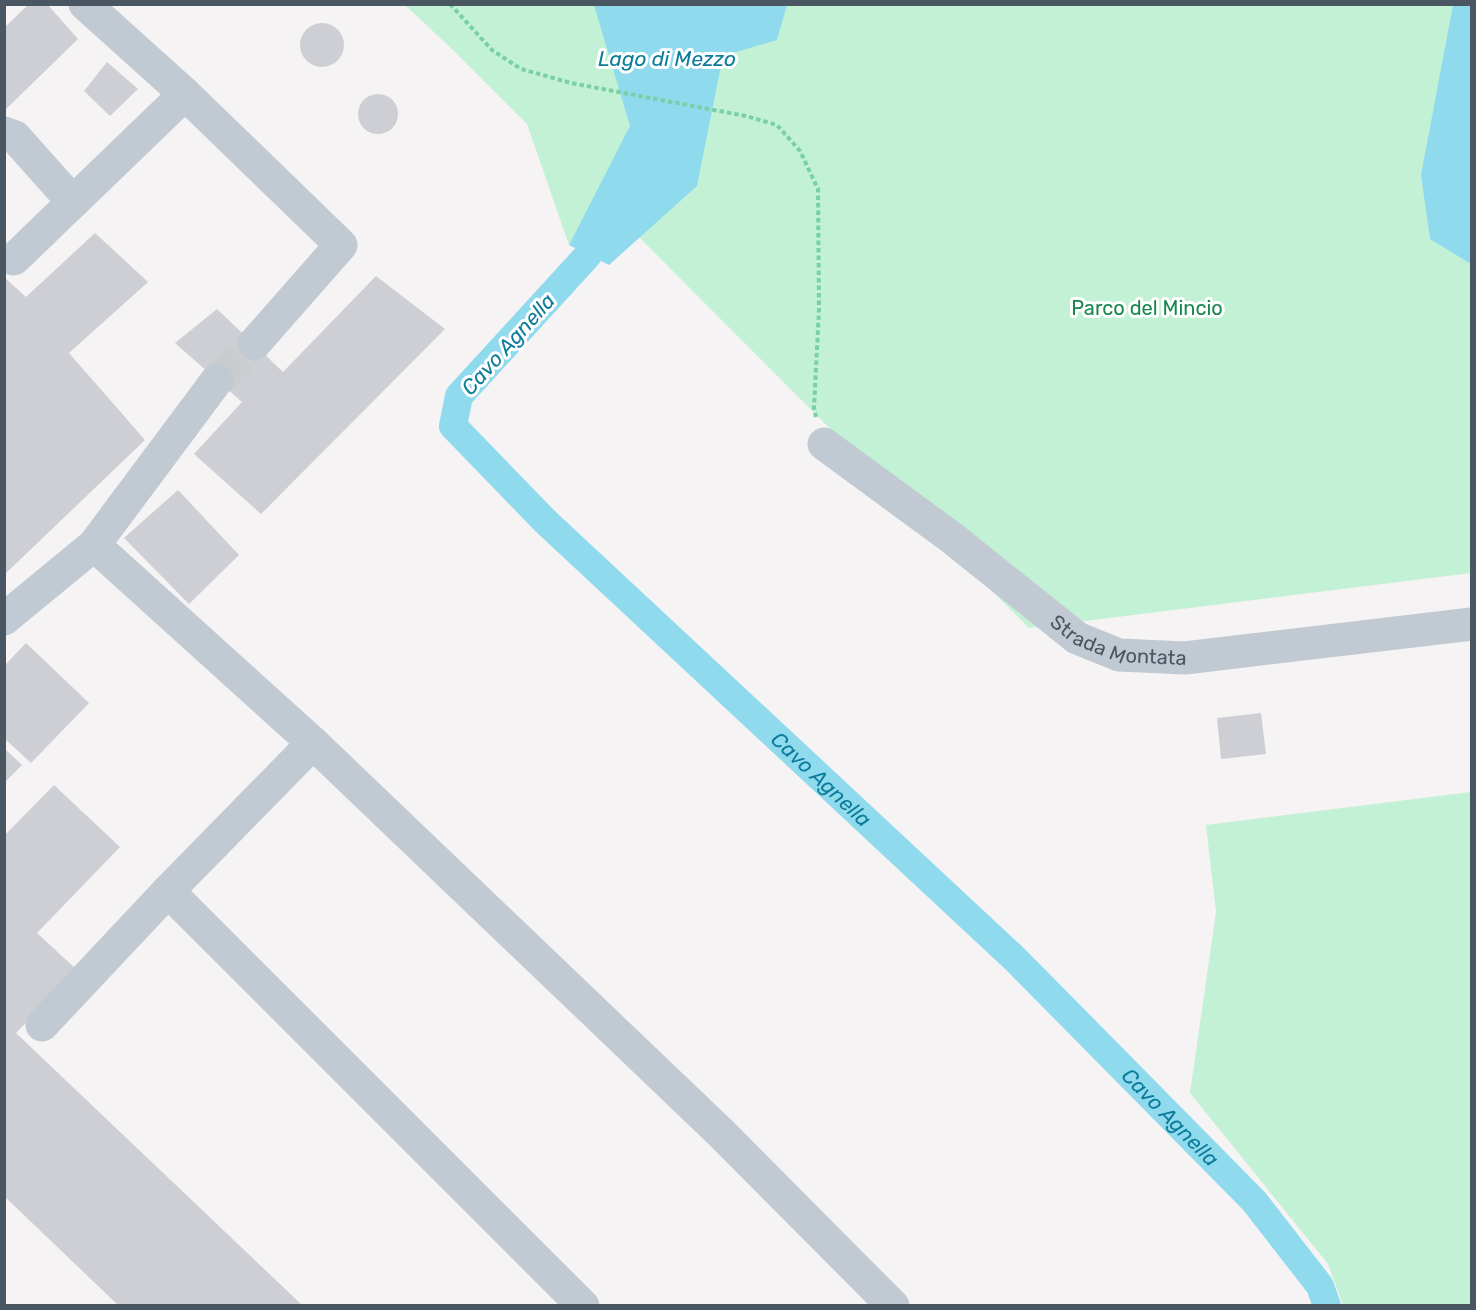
<svg xmlns="http://www.w3.org/2000/svg" width="1476" height="1310" viewBox="0 0 1476 1310" font-family="Rubik,sans-serif">
	<rect width="100%" height="100%" fill="#f5f3f3"/>
	<g fill="#c3f1d5">
		<polygon points="405,5 1471,5 1471,573 1029,628 596,194 569,245 527,124 453,50"/>
		<polygon points="1471,792 1471,1305 1343,1305 1328,1264 1190,1093 1216,912 1206,825"/>
	</g>
	<g fill="#90daee">
		<polygon points="594,5 787,5 777,40 723,56 697,186 609,265 569,245 630,126"/>
		<polygon points="1453,5 1471,5 1471,264 1430,239 1421,175"/>
	</g>
	<g fill="none" stroke-linecap="round" stroke-linejoin="round">
		<path stroke="#90daee" stroke-width="28" id="s1" d="M588 255 459 396 453 426 545 521 1015 959 1254 1201 1320 1286 1327 1306"/>
	</g>
	<g fill="#cdcfd5">
		<polygon points="29,4 47,4 78,39 4,111 4,28"/>
		<circle cx="322" cy="45" r="22"/>
		<polygon points="107,62 138,89 110,116 84,91"/>
		<circle cx="378" cy="114" r="20"/>
		<polygon points="95,233 148,282 69,353 145,440 5,574 5,278 26,297"/>
		<polygon points="376,276 445,329 261,514 194,454 242,402 175,343 217,309 283,372"/>
		<polygon points="178,490 239,555 189,604 124,538"/>
		<polygon points="26,643 89,703 31,763 4,738 4,666"/>
		<polygon points="1261,713 1266,754 1221,759 1217,718"/>
		<polygon points="4,748 22,765 4,783"/>
		<polygon points="54,785 120,847 37,933 77,970 16,1033 303,1306 119,1306 4,1196 4,836"/>
	</g>
	<g fill="none" stroke-linecap="round" stroke-linejoin="round">
		<polyline stroke="#caccce" stroke-width="33" stroke-dasharray="33 16" stroke-linecap="butt" points="217,380 254,344"/>
		<polyline stroke="#7ad0a6" stroke-width="4" stroke-dasharray="4.5 3" stroke-linecap="butt" points="450,4 492,50 521,69 571,83 746,116 777,125 800,151 818,189 819,309 814,408 816,417"/>
		<g stroke="#c1cad2" stroke-width="33">
			<polyline points="85,4 185,94"/>
			<polyline points="4,133 15,137 73,202 185,94 341,245 254,344"/>
			<polyline points="14,259 73,202"/>
			<polyline points="217,380 94,545 313,743 168,891 583,1306"/>
			<path id="s2" d="M824 444 952 538 1077 638 1119 655 1185 658 1472 624"/>
			<polyline points="4,619 94,545"/>
			<polyline points="313,743 721,1133 893,1306"/>
			<polyline points="42,1025 168,891"/>
		</g>
	</g>
	<g text-anchor="middle" dominant-baseline="central" stroke-width="6" stroke-linejoin="round" paint-order="stroke">
		<g font-size="20" fill="#17864f" stroke="#fff">
			<text x="1147" y="308">Parco del Mincio</text>
		</g>
		<g font-size="20" fill="#4a5661" stroke="#fff">
			<text stroke="none"><textPath href="#s2" startOffset="360">Strada Montata</textPath></text>
		</g>
		<g font-size="21" font-style="italic" fill="#0c7c9b" stroke="#fff">
			<text x="667" y="58">Lago di Mezzo</text>
			<text transform="translate(508 344) rotate(-48)">Cavo Agnella</text>
			<text stroke="none"><textPath href="#s1" startOffset="732">Cavo Agnella</textPath></text>
			<text stroke="none"><textPath href="#s1" startOffset="1218">Cavo Agnella</textPath></text>
		</g>
	</g>
	<rect width="1476" height="1310" fill="none" stroke="#4a5661" stroke-width="12"/>
</svg>
